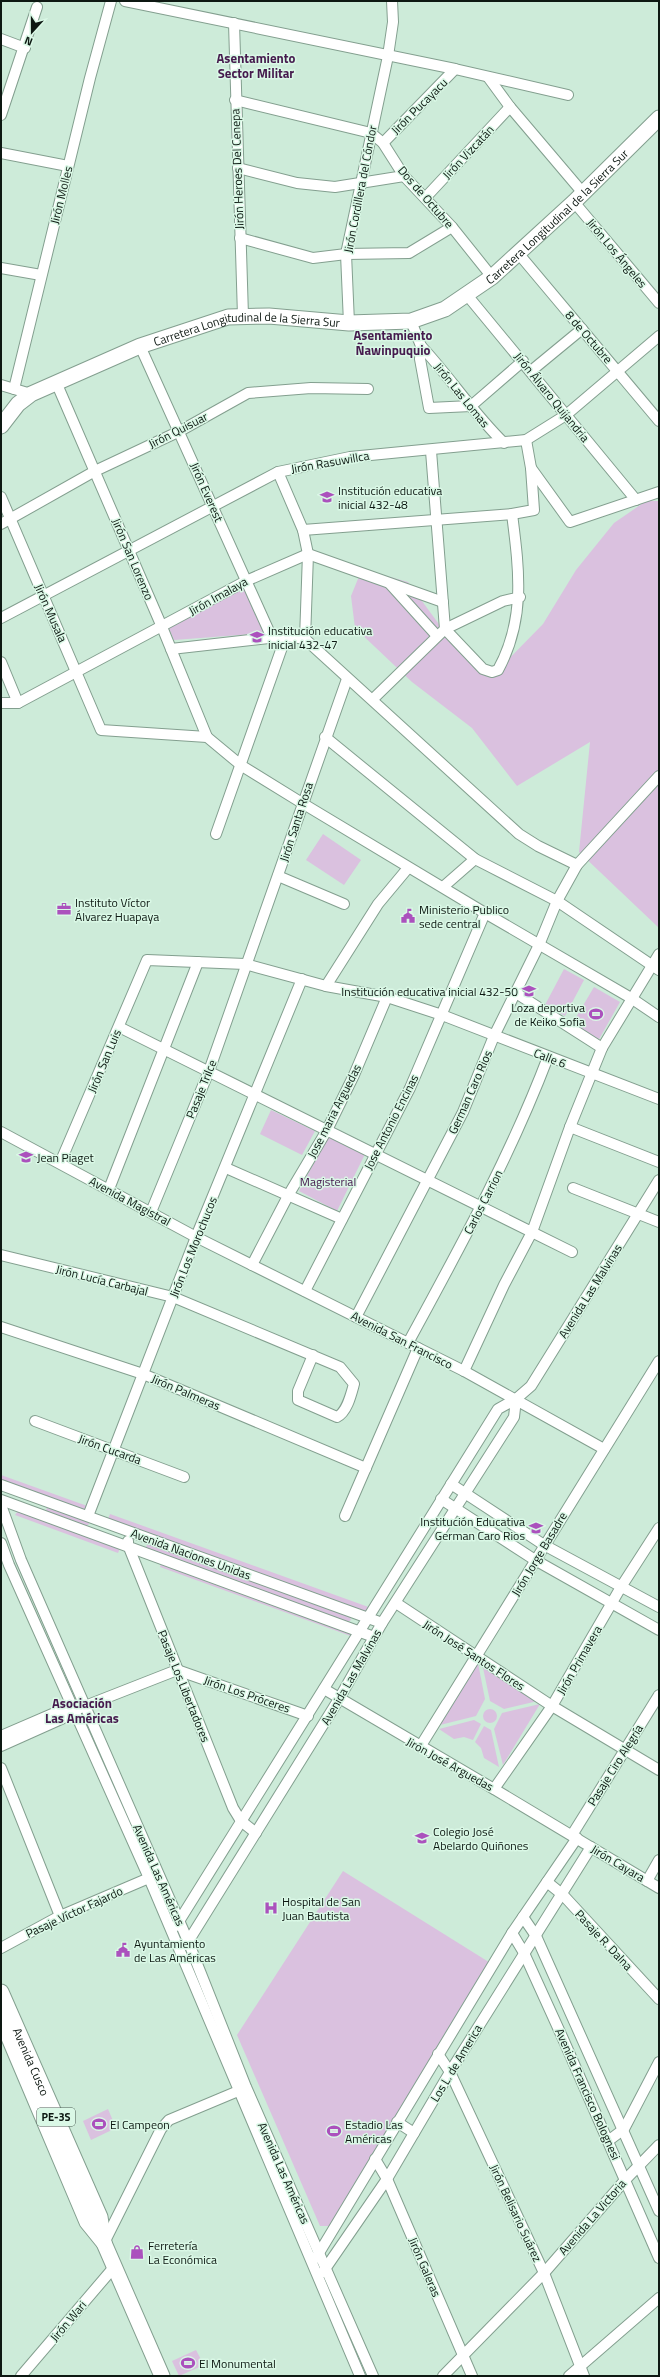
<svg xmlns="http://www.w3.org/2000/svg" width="660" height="2377" viewBox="0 0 660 2377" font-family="'Titillium Web',sans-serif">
	<rect width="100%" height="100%" fill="#cdebd9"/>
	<g fill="#dac1df">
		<polygon points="646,501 659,501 659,928 579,852 590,742 517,786 472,728 412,682 355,628 351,596 362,569 408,582 452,642 493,675 543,624 576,570 614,523"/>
		<polygon points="241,588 246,590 265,633 174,640 169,629 172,624"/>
		<polygon points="323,834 361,860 344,885 306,860"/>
		<polygon points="564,969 584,980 565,1016 545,1005"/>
		<polygon points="594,987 620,1002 598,1041 571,1026"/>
		<polygon points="271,1110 315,1131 302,1155 260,1134"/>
		<polygon points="329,1135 366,1152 337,1211 299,1191"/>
		<polygon points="1,1475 90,1507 89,1512 1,1481"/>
		<polygon points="47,1506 89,1521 89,1524 86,1526 46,1512"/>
		<polygon points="18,1511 120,1548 118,1553 15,1515"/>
		<polygon points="110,1514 374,1609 372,1614 108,1519"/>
		<polygon points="148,1544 350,1616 351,1620 348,1622 145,1548"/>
		<polygon points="161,1564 359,1634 359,1639 160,1567"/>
		<polygon points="478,1663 485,1699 476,1716 440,1725"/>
		<polygon points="482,1663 542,1700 504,1709 490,1701"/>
		<polygon points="540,1704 503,1765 494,1729 502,1713"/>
		<circle cx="490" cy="1716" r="7"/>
		<polygon points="474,1720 481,1724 473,1740 464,1737 454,1739 439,1729"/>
		<polygon points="484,1726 491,1730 499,1767 484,1758 481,1748 475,1742"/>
		<polygon points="343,1871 492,1964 330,2226 320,2226 237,2035"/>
		<polygon points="108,2109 116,2128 91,2140 83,2121"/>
		<polygon points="196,2350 204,2365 179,2376 172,2361"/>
	</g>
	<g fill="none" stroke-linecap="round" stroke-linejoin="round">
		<defs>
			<g id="minor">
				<polyline points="125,1 455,69 568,95"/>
				<polyline points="234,23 243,316"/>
				<polyline points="1,39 25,48"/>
				<polyline points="488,77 510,107 583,193"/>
				<polyline points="235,100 371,133 383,143 404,176 452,227 492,277"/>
				<polyline points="1,115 37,7"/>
				<polyline points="383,143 455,69"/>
				<polyline points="1,153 68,166"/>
				<polyline points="238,168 297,183 335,187 404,176"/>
				<polyline points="426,197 510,107"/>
				<polyline points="574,202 659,303"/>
				<polyline points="240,238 313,258 346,254 409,253 452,227"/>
				<polyline points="518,253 659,421"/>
				<polyline points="1,268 41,275"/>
				<polyline points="467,295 636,500"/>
				<polyline points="411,321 421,346 420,359 429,408 471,406 523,361"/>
				<polyline points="349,323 346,254 388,56 393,22 392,1"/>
				<polyline points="140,346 272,638"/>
				<path d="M421 346C450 377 473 413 504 443"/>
				<polyline points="531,371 582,329"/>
				<polyline points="56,382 162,627 207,737"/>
				<polyline points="1,385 31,394"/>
				<polyline points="14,389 90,78 111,1"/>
				<polyline points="531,468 570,522 659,492"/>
				<polyline points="278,472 303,530 308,554 305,639"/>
				<polyline points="1,497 101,730 207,737 242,766 302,803 485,913 631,998 659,1017"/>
				<path d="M512 514C519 569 526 619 498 670L492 672 483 669 445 629 503 601 520 597"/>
				<polyline points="1,524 95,471 180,431 248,393 311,388 368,389"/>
				<polyline points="303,530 512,514 534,510 531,468 526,440"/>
				<polyline points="390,584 437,636"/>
				<polyline points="1,618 278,472 350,457 526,440 566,415 659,336"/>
				<polyline points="171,649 286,636 305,639 519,834 538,846 577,865"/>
				<polyline points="1,662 18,703"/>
				<polyline points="373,699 445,629 431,451"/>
				<polyline points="1,703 18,703 246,581 308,554 443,602"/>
				<polyline points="325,737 475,859 557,901 659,970"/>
				<polyline points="216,834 286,636"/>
				<polyline points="278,876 344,904"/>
				<polyline points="443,887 475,859"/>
				<polyline points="326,986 378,904 408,868"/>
				<polyline points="516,993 602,1048"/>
				<polyline points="119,1027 572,1252"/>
				<polyline points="570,1127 659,1162"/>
				<polyline points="1,1132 196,1237 464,1371 604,1449"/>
				<polyline points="60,1163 147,960 245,964 326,986 387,997 442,1015 659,1099"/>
				<polyline points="226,1168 342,1219"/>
				<polyline points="573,1188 659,1222"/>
				<polyline points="109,1189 198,962"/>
				<polyline points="151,1212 209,1071 347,679"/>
				<path d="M1 1255 173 1297 340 1367 354 1384C351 1395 347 1412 337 1417L298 1400V1391L313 1355"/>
				<polyline points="252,1265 289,1194 327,1130 354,1075 387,997"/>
				<polyline points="305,1291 410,1088 485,913"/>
				<polyline points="356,1317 463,1112 494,1036 539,945 557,901 577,865 659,776"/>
				<polyline points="1,1327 143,1374 366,1468"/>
				<path d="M408 1343C459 1249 510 1157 548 1057"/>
				<polyline points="464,1371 504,1285 532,1232 570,1127 602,1048 659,954"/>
				<polyline points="35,1421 184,1477"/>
				<polyline points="451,1484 544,1545 659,1607"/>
				<polyline points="1,1485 382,1623"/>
				<polyline points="441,1499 535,1560 659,1630"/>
				<polyline points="1,1500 374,1637"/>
				<polyline points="1,1505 21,1560 188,1941 246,2087 373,2376"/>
				<polyline points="88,1516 196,1237 302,979"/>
				<polyline points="345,1516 418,1348"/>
				<polyline points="128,1541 128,1545 233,1808 241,1821 256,1833"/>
				<polyline points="1,1543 9,1565 149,1878 360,2376"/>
				<polyline points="396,1603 552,1706 659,1770"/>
				<polyline points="324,1689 494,1789 659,1888"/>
				<polyline points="1,1736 66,1708 75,1710"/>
				<polyline points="1,1746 68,1716 75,1710 177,1670 308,1716"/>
				<polyline points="420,1747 659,1361"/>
				<polyline points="1,1768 60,1916"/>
				<polyline points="494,1789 552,1706 621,1587 659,1528"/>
				<polyline points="572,1835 659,1695"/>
				<polyline points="647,1881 659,1860"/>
				<polyline points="547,1882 563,1895 659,1999"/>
				<polyline points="523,1917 536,1936 659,2211"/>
				<polyline points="176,1926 498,1409 516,1399 531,1386 659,1180"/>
				<polyline points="512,1933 524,1953 564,2041 659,2258"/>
				<polyline points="186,1945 339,1699 382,1623 514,1417 516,1399"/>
				<polyline points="1,1948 60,1916 149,1878"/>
				<polyline points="438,2054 450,2072 544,2273 584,2376"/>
				<polyline points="397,2122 414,2133"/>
				<polyline points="608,2141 624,2129 659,2062"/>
				<polyline points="375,2159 387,2179 472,2376"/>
				<polyline points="104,2243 161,2129 169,2120 243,2089"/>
				<polyline points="316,2258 512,1933 577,1838"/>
				<polyline points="323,2272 387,2179 450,2072 591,1847"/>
				<polyline points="21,2376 115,2266"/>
				<polyline points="443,2376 544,2273 626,2179 659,2145"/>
				<polyline points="569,2376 659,2298"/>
			</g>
			<g id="highway">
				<path id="s1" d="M1 426 18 404 31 394 140 346 228 317 269 316 349 323 411 321 445 309 492 277 574 202 659 118"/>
				<path id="s2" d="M1 1992 100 2217 104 2243"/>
				<polyline points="1,2019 87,2222 104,2243 162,2376"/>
			</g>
		</defs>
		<use href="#minor" stroke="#839f8f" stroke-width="12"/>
		<use href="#highway" stroke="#839f8f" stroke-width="17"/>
		<use href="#minor" stroke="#fff" stroke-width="10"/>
		<use href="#highway" stroke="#fff" stroke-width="15"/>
	</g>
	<defs>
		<symbol id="school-bare" viewBox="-9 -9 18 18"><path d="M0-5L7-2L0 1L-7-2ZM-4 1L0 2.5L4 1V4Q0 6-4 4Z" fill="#ab51bd" stroke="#daf8e6" stroke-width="2.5" paint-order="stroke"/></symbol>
		<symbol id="office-bare" viewBox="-9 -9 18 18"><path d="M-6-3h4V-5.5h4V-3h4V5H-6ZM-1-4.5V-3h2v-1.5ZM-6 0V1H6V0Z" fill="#ab51bd" stroke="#daf8e6" stroke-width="2.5" paint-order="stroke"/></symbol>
		<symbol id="civic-bare" viewBox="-9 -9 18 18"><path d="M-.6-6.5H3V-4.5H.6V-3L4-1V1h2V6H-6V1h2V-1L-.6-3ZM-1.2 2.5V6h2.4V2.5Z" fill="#ab51bd" stroke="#daf8e6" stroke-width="2.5" paint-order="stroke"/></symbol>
		<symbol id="stadium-bare" viewBox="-9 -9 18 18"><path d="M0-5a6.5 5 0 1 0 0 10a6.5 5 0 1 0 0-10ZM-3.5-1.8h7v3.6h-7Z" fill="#ab51bd" stroke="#daf8e6" stroke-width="2.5" paint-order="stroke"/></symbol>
		<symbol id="university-bare" viewBox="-9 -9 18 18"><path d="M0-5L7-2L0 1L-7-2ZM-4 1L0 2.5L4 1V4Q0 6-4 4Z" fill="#ab51bd" stroke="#daf8e6" stroke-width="2.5" paint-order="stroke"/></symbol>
		<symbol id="hospital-bare" viewBox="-9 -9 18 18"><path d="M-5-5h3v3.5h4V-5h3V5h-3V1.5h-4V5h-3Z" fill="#ab51bd" stroke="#daf8e6" stroke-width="2.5" paint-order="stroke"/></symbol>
		<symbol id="shop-bare" viewBox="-9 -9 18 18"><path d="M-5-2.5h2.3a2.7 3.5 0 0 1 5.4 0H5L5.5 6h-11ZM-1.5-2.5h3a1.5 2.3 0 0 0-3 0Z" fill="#ab51bd" stroke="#daf8e6" stroke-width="2.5" paint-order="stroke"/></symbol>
	</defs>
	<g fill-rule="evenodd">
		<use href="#school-bare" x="317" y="487" width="20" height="20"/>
		<use href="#school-bare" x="247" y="627" width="20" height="20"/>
		<use href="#office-bare" x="54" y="899" width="20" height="20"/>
		<use href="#civic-bare" x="398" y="906" width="20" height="20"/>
		<use href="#school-bare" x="519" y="981" width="20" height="20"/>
		<use href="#stadium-bare" x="586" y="1004" width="20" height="20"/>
		<use href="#university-bare" x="16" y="1147" width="20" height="20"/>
		<use href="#school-bare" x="526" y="1518" width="20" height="20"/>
		<use href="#school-bare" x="412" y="1828" width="20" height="20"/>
		<use href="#hospital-bare" x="261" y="1898" width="20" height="20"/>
		<use href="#civic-bare" x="113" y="1940" width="20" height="20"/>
		<use href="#stadium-bare" x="89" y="2114" width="20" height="20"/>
		<use href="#stadium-bare" x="324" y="2121" width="20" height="20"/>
		<use href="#shop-bare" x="127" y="2242" width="20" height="20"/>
		<use href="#stadium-bare" x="178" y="2353" width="20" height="20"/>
	</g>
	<g text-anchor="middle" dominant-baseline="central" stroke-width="3" stroke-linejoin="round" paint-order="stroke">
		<rect fill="#daf8e6" stroke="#4a5b52" stroke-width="1" x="37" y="2108" width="38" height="18" rx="3"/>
		<g font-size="11" font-weight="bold" fill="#0d1812">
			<text x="56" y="2117">PE-3S</text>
		</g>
		<g font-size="12" fill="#0d1812" stroke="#daf8e6">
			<text transform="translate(419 106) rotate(-45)">Jirón Pucayacu</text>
			<text transform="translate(468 152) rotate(-47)">Jirón Vizcatán</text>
			<text transform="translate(237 169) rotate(-92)">Jirón Heroes Del Cenepa</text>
			<text transform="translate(360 189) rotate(-79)">Jirón Cordillera del Cóndor</text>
			<text transform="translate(61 195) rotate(-76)">Jirón Molles</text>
			<text transform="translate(426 197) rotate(49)">Dos de Octubre</text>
			<text stroke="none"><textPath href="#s1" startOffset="621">Carretera Longitudinal de la Sierra Sur</textPath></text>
			<text transform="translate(617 253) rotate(50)">Jirón Los Ángeles</text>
			<text stroke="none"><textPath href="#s1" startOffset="273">Carretera Longitudinal de la Sierra Sur</textPath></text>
			<text transform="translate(589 337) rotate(49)">8 de Octubre</text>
			<text transform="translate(462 395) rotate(51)">Jirón Las Lomas</text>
			<text transform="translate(552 397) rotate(51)">Jirón Álvaro Quijandria</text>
			<text transform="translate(178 430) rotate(-27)">Jirón Quisuar</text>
			<text transform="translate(330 462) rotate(-10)">Jirón Rasuwillca</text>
			<text transform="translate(207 492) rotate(66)">Jirón Everest</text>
			<text transform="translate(133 559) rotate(67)">Jirón San Lorenzo</text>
			<text transform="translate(218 596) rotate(-29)">Jirón Imalaya</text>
			<text transform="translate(51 613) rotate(66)">Jirón Musala</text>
			<text transform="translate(296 822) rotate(-72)">Jirón Santa Rosa</text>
			<text transform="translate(550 1058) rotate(21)">Calle 6</text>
			<text transform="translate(104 1061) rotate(-67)">Jirón San Luis</text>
			<text transform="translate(201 1089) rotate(-68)">Pasaje Trilce</text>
			<text transform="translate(470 1092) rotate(-66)">German Caro Rios</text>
			<text transform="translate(334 1111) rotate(-63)">Jose maria Arguedas</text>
			<text transform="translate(391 1122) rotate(-63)">Jose Antonio Encinas</text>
			<text transform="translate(130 1201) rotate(28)">Avenida Magistral</text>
			<text transform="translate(483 1202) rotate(-63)">Carlos Carrion</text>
			<text transform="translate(193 1247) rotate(-68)">Jirón Los Morochucos</text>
			<text transform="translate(102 1280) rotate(14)">Jirón Lucía Carbajal</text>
			<text transform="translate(590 1291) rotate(-58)">Avenida Las Malvinas</text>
			<text transform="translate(402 1340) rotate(27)">Avenida San Francisco</text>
			<text transform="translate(186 1392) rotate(23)">Jirón Palmeras</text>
			<text transform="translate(110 1449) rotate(20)">Jirón Cucarda</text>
			<text transform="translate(191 1554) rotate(20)">Avenida Naciones Unidas</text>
			<text transform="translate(539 1554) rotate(-59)">Jirón Jorge Basadre</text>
			<text transform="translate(474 1655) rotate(33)">Jirón José Santos Flores</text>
			<text transform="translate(579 1660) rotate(-60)">Jirón Primavera</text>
			<text transform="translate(351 1677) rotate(-60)">Avenida Las Malvinas</text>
			<text transform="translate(184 1686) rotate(68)">Pasaje Los Libertadores</text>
			<text transform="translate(247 1694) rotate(19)">Jirón Los Próceres</text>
			<text transform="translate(450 1764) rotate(29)">Jirón José Arguedas</text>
			<text transform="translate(615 1765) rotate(-58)">Pasaje Ciro Alegría</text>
			<text transform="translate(618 1863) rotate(31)">Jirón Cayara</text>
			<text transform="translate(159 1875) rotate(66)">Avenida Las Américas</text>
			<text transform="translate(74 1912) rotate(-25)">Pasaje Víctor Fajardo</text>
			<text transform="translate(604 1940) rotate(47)">Pasaje R. Dalna</text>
			<text stroke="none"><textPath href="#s2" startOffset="76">Avenida Cusco</textPath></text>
			<text transform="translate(456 2063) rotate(-59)">Los L. de America</text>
			<text transform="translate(588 2094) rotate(66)">Avenida Francisco Bolognesi</text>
			<text transform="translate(284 2173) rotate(66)">Avenida Las Américas</text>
			<text transform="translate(516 2213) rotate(65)">Jirón Belisario Suárez</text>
			<text transform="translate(592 2217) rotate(-49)">Avenida La Victoria</text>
			<text transform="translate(425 2267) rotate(67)">Jirón Galeras</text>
			<text transform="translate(68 2321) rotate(-50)">Jirón Wari</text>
		</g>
		<g font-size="12" fill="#0d1812" stroke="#daf8e6" text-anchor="start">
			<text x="338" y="490">Institución educativa<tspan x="338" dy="14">inicial 432-48</tspan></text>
			<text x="268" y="630">Institución educativa<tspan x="268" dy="14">inicial 432-47</tspan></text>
			<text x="75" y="902">Instituto Víctor<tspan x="75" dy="14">Álvarez Huapaya</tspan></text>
			<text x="419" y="909">Ministerio Publico<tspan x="419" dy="14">sede central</tspan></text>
			<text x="518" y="991" text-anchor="end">Institución educativa inicial 432-50</text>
			<text x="585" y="1007" text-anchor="end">Loza deportiva<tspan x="585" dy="14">de Keiko Sofia</tspan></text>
			<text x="37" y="1157">Jean Piaget</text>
			<text x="525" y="1521" text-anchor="end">Institución Educativa<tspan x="525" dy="14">German Caro Rios</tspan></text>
			<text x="433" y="1831">Colegio José<tspan x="433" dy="14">Abelardo Quiñones</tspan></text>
			<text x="282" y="1901">Hospital de San<tspan x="282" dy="14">Juan Bautista</tspan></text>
			<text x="134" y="1943">Ayuntamiento<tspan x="134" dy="14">de Las Américas</tspan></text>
			<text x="110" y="2124">El Campeon</text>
			<text x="345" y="2124">Estadio Las<tspan x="345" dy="14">Américas</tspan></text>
			<text x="148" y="2245">Ferretería<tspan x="148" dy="14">La Económica</tspan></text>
			<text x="199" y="2363">El Monumental</text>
		</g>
		<g font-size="12" fill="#41134a" stroke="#daf8e6">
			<text x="328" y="1181">Magisterial</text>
		</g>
		<g font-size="13" font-weight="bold" fill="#451a4d" stroke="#daf8e6">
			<text x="256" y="58">Asentamiento<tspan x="256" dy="15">Sector Militar</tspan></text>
			<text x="393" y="335">Asentamiento<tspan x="393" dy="15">Ñawinpuquio</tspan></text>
			<text x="82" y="1703">Asociación<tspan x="82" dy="15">Las Américas</tspan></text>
		</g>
	</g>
	<rect width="660" height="2377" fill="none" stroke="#0d1812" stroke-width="4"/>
	<g transform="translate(32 32) rotate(201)" stroke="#daf8e6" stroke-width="3" paint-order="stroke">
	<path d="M0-3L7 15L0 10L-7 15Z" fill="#0d1812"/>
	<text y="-6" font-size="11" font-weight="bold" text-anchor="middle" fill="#0d1812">N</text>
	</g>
</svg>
